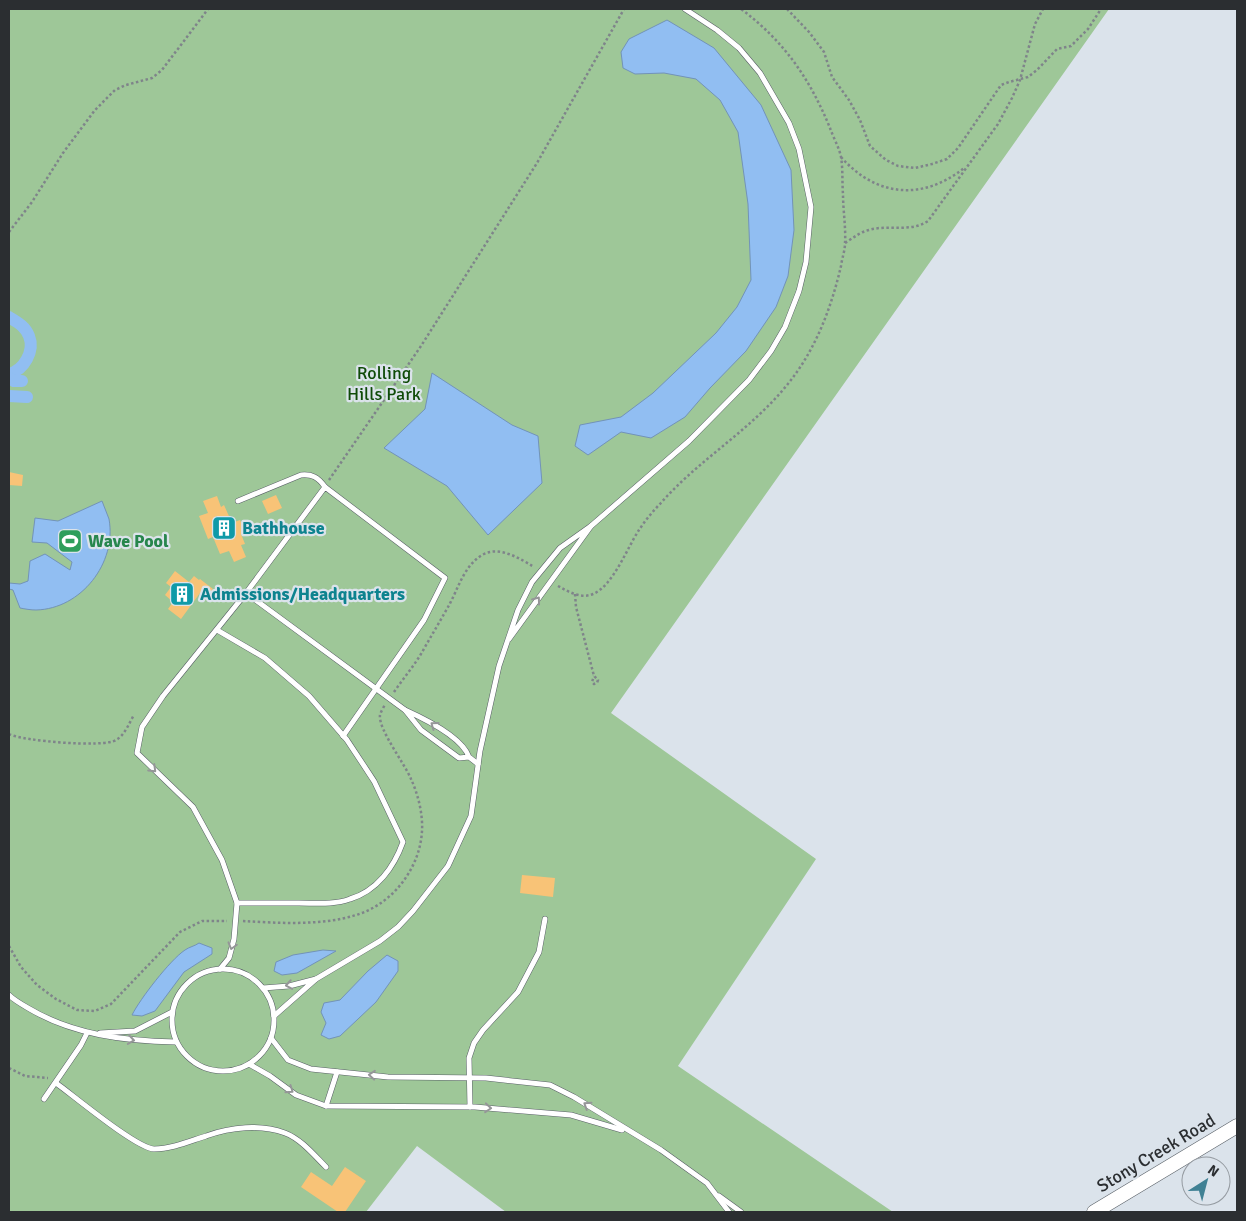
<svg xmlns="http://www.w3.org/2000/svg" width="1246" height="1221" viewBox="0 0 1246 1221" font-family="Signika,sans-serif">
	<rect width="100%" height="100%" fill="#dbe3eb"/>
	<polygon fill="#9ec798" points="9,9 1109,9 611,713 816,859 678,1066 893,1212 506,1212 417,1146 366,1212 9,1212"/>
	<g fill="#91bef2" stroke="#7293b8">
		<polygon points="667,20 714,48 761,105 791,170 794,230 788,276 776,307 746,351 710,388 685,417 651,438 621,432 588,455 575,446 580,425 621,417 653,393 716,333 737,307 751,280 748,204 738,132 720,100 696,79 664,73 635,74 623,68 621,52 629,39"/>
		<polygon points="432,373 512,425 538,436 542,483 488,535 447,486 384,448 425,409"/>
		<path d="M102 501C104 507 107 513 109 519 117 563 81 609 36 610 31 610 25 609 20 608L13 590 9 589V583L20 584 28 581 30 561 45 554 70 570 72 562 47 543 32 542 35 518 58 521Z"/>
		<path d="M199 943 212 948V954L184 972 155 1011 142 1016 132 1015C140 999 170 960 185 950 189 947 195 946 199 943Z"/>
		<polygon points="323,950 336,951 297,973 282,975 274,971 276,962 293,955"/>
		<polygon points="387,955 398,961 398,971 376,1002 340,1036 329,1039 321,1035 326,1023 321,1012 324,1003 340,1000 368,971"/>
	</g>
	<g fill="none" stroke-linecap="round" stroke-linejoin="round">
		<g stroke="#91bef2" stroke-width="12">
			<path d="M9 317C17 322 25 326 29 336 35 351 24 370 9 374"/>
			<polyline points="9,378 14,381 22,381"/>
			<polyline points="9,396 27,397"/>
		</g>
	</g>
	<g fill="#f8c377">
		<polygon points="9,472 23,475 22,486 9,485"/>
		<polygon points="276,495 282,508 268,514 262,501"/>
		<polygon points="217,496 221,507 224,505 232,523 240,520 245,532 241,534 245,544 241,545 246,557 234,562 229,551 220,554 213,537 208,539 199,516 208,513 203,501"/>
		<polygon points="175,571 189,582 194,576 199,580 200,579 213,589 206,598 200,593 181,619 168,609 173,602 165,595 171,587 166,583"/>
		<polygon points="522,875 555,878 553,897 520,893"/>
		<polygon points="345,1167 366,1181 345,1212 338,1212 301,1187 311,1172 332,1186"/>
	</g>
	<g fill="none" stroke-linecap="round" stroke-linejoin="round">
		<defs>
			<g id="lane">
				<path d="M238 501 301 475C312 474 318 477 325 487"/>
				<polyline points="591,526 689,441 749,380 771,351 785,327 799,291 806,262 811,207 799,149 789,123 760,73 739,48 717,30 685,9"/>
				<polyline points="246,593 405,710"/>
				<path d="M217 630 265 658 309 696 347 740 374 781 403 842C394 867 377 891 350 899 334 905 316 903 299 903 279 903 258 903 237 903"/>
				<path d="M469 757C462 737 425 719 405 710L421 730 459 758 469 757 478 764"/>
				<circle cx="223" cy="1020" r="51"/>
				<polyline points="220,969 229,958 234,939 237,903 222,860 193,807 137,753 142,727 163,696 246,593 325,487 445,578 424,620 343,736"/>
				<polyline points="316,979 380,941 398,927 413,911 448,866 471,816 480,751 499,666 518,610 532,582 560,548 591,526 509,639"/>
				<polyline points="263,988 289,986 316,979 274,1016"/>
				<path d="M9 995C14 1000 21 1004 28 1008 73 1035 125 1041 176 1042"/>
				<polyline points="100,1033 135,1031 172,1012"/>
				<polyline points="271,1038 288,1060 311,1069 388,1077 486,1078 550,1085 574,1097 661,1150 707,1183 729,1212"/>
				<polyline points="249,1064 270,1076 296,1095 326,1106 475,1107 571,1115 622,1130"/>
				<path d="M56 1083C74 1096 136 1148 154 1149 172 1149 190 1141 206 1136 231 1127 260 1124 285 1133 301 1139 314 1155 326 1167"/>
				<polyline points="44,1099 81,1045 87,1033"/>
				<polyline points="326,1106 337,1072"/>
				<polyline points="470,1107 469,1058 474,1043 483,1030 518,992 539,952 545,919"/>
				<polyline points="719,1196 741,1212"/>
			</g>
			<polyline id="secondary" points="1094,1212 1237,1126"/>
		</defs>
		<use href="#lane" stroke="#585f66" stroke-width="6"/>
		<use href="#secondary" stroke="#585f66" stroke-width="15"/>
		<g stroke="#7f848a" stroke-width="2.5" stroke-dasharray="2.5 2.5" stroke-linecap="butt">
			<polyline points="787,9 809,32 824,52 832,77 849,100 860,120 870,146 886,160 898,166 915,168 932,164 947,159 958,148 1001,85 1009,82 1028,77 1037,70 1057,49 1071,46 1088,29 1101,9"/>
			<path d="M841 157C876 197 923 201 964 168"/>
			<polyline points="9,232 32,202 63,153 95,110 115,90 126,85 152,78 162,70 208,9"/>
			<path d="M845 243C853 238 860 232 869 230 889 224 910 233 928 221L998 124 1012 98 1020 80 1035 24 1043 9"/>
			<polyline points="329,480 421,346 537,163 624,9"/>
			<path d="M558 586C569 592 581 599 593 594 613 586 627 548 639 530 645 521 652 512 660 504 698 460 750 431 787 385 815 351 831 309 841 266 842 258 845 251 845 243 846 228 843 210 843 194 842 182 843 169 841 157 839 147 833 137 830 128 810 79 784 41 741 9"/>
			<polyline points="575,594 576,607 594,676 598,680 597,683 594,684 592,682 594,676"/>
			<path d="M394 692C403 679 413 667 421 654 430 638 439 623 448 607 458 590 464 564 484 554 500 546 521 559 534 567"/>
			<path d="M9 734C22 741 104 748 116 740 125 735 129 723 134 715"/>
			<path d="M243 921C278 923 322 926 356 915 393 904 420 868 422 831 423 814 418 794 411 779 405 764 378 729 380 715 381 711 384 707 385 704"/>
			<polyline points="9,946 21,967 37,985 56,999 77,1010 95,1011 111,1004 180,932 202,921 227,921"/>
			<polyline points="9,1068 25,1076 48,1078"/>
		</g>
		<use href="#lane" stroke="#fff" stroke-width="5"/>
		<use href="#secondary" stroke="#fff" stroke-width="14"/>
	</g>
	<defs><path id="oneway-chevron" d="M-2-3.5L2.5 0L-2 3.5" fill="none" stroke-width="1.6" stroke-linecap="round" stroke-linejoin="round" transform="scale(1.25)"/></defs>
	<g stroke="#959698">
		<use href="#oneway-chevron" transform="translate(537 600) rotate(-54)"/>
		<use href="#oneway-chevron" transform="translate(434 725) rotate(-144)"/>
		<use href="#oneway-chevron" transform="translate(153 769) rotate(44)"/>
		<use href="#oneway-chevron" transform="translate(232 946) rotate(106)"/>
		<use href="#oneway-chevron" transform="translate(289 985) rotate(170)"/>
		<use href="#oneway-chevron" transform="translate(131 1040) rotate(9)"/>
		<use href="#oneway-chevron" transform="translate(372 1075) rotate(-175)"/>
		<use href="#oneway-chevron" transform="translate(290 1090) rotate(35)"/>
		<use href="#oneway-chevron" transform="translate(587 1105) rotate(-147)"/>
		<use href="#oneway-chevron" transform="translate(488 1108) rotate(5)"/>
	</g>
	<defs>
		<symbol id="building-square" viewBox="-11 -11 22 22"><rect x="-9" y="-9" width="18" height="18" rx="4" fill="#0f9aa8" stroke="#dbe3eb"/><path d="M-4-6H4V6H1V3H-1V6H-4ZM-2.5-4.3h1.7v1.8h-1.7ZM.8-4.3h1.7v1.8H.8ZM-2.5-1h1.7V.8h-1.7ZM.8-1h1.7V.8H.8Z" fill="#fff"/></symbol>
		<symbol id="stadium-square" viewBox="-11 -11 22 22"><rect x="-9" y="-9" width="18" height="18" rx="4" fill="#2e9e5b" stroke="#dbe3eb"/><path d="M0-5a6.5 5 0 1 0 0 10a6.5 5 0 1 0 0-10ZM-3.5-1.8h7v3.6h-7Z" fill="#fff"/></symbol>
	</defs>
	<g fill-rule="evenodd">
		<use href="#building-square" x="210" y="514" width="28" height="28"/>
		<use href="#stadium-square" x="56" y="527" width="28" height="28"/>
		<use href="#building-square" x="168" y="580" width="28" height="28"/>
	</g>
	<g text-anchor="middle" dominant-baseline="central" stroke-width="4.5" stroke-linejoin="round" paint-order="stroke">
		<g font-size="18" fill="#0f4b08" stroke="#dbe3eb">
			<text x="384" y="373">Rolling<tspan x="384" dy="21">Hills Park</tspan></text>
		</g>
		<g font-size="18" font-weight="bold" fill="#0d838f" stroke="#dbe3eb" text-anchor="start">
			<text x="242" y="528">Bathhouse</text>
			<text x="200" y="594">Admissions/Headquarters</text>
		</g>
		<g font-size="18" font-weight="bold" fill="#27864d" stroke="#dbe3eb" text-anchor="start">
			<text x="88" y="541">Wave Pool</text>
		</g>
		<g font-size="18" fill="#2b2e31" stroke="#dbe3eb">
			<text transform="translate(1156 1153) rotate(-31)">Stony Creek Road</text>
		</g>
	</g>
	<rect width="1246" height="1221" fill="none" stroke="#2b2e31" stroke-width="20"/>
	<g transform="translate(1206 1181) rotate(36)"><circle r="24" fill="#dbe3eb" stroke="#959ba1"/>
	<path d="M0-4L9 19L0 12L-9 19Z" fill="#408194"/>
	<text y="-8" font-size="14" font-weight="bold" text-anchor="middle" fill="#2b2e31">N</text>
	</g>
</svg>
